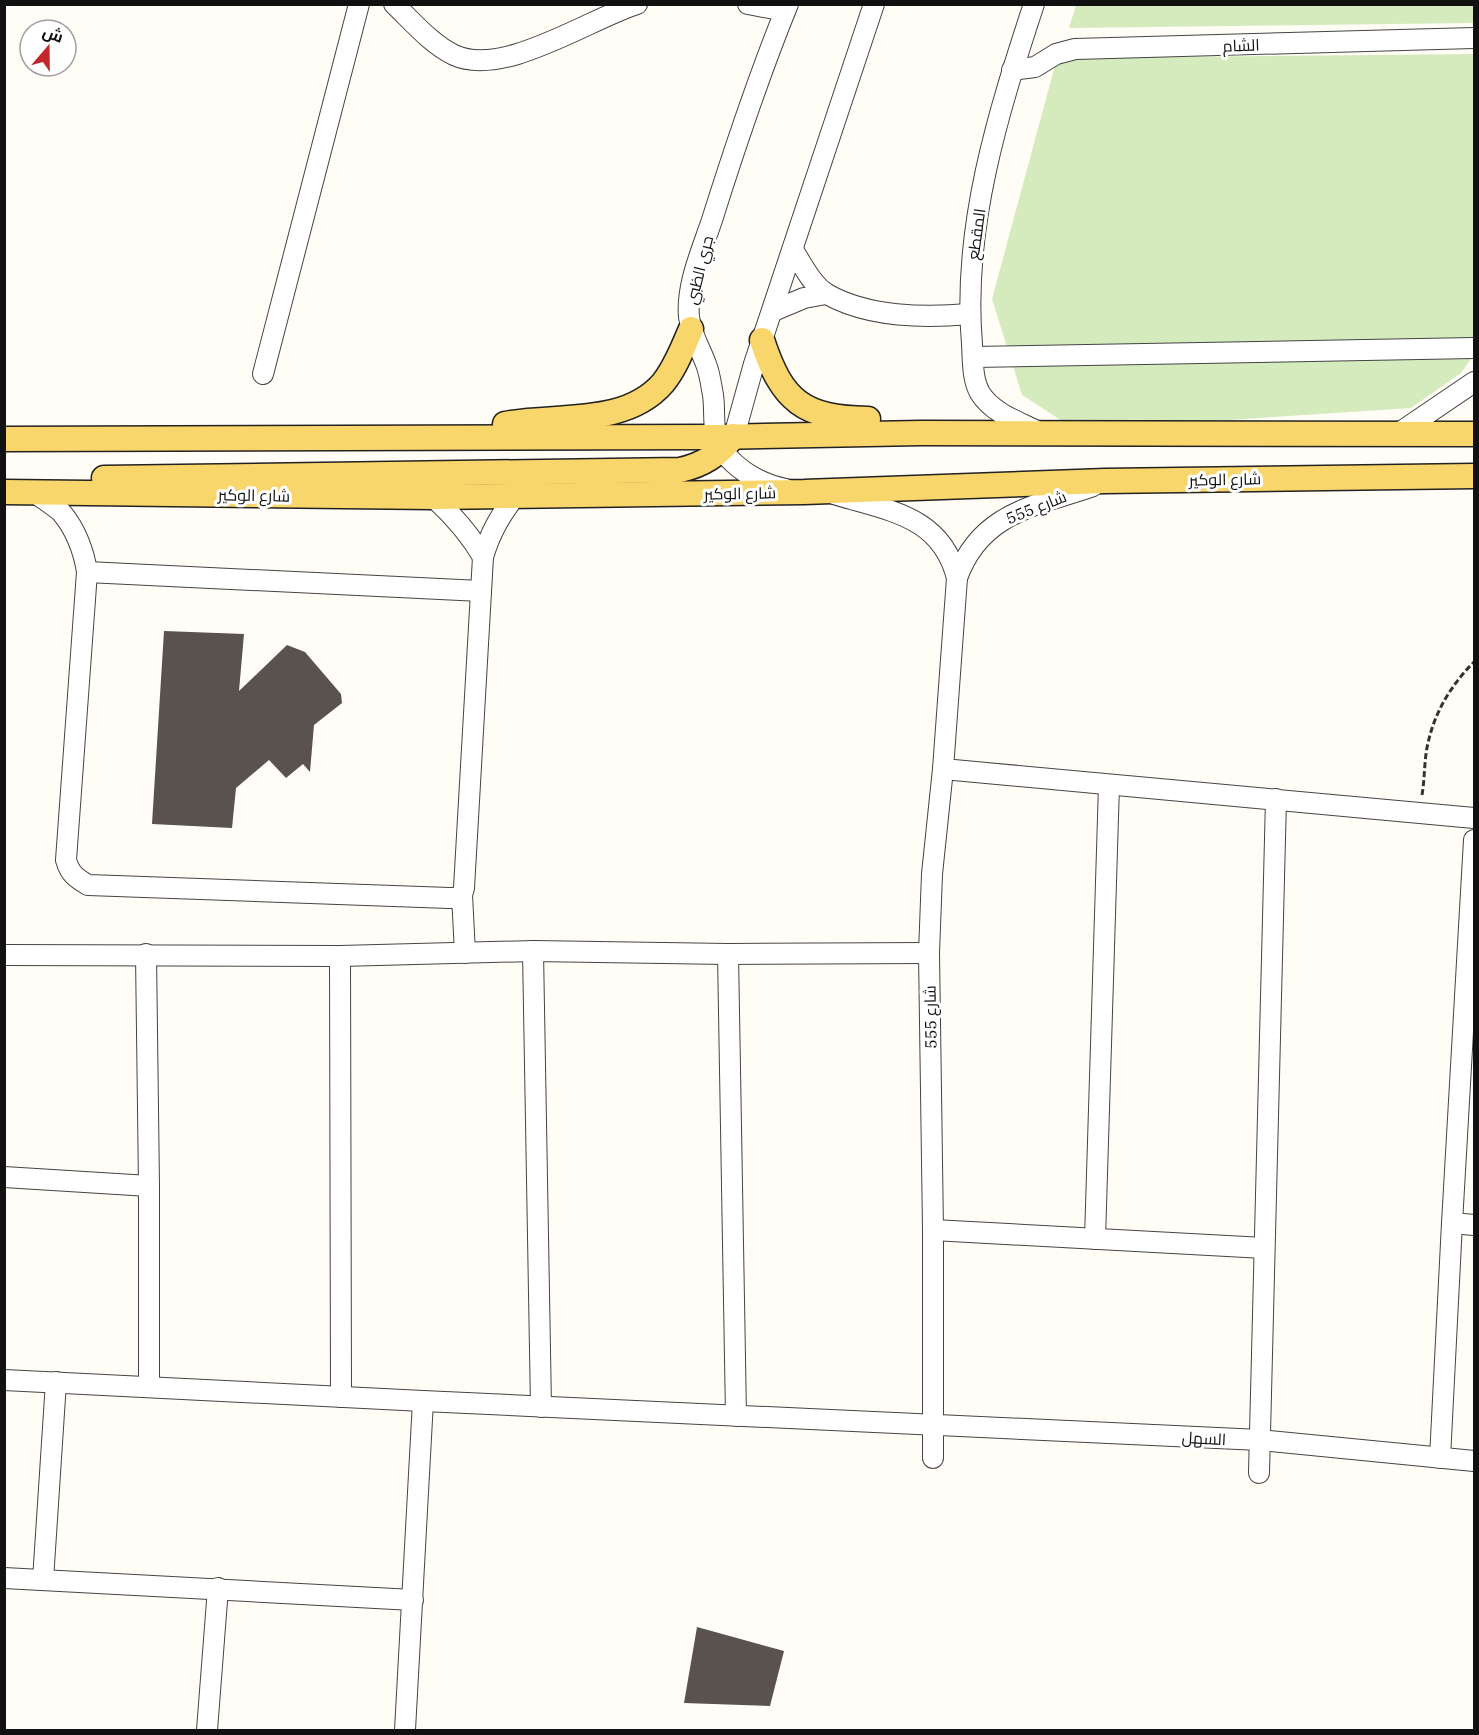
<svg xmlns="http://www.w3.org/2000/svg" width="1479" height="1735" viewBox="0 0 1479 1735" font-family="'IBM Plex Serif',Cairo,serif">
	<rect width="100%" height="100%" fill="#fffdf5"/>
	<g fill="#d5ebbd">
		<polygon points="1076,5 1474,4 1474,23 1069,28"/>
		<polygon points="1474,54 1474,355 1461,373 1411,408 1076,430 1022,395 992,299 1057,58"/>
	</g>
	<g fill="#5a524d">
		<polygon points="164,631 244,634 239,691 287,645 305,652 341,694 342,703 314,725 310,772 303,764 286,778 269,760 236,788 232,828 152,824"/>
		<polygon points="697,1627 784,1651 770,1706 684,1703"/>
	</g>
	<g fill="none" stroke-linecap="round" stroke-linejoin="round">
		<defs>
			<g id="minor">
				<path d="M394 4C412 21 431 44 454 55 503 78 589 19 637 4"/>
				<polyline points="748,4 785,11"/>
				<path d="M1034 4C998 113 962 228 972 344 973 360 972 379 980 393 993 414 1020 422 1041 433"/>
				<polyline points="1012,70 1035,67 1056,54 1075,49 1474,38"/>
				<path d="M793 250C802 264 812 285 827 294 867 317 925 318 969 314"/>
				<polyline points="773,311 804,298 826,294"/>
				<polyline points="973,357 1474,348"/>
				<polyline points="263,374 359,4"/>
				<polyline points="1396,435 1474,382"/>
				<polyline points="734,436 754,364 874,4"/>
				<path d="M786 489C759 484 725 465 716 436 713 423 715 408 713 395 711 385 710 374 706 364 700 348 691 334 689 317 686 285 702 250 712 220 735 147 759 75 788 4"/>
				<path d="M34 492C43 499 53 505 61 512 75 528 84 551 87 572L66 860C70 874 76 878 88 885L449 898H458L462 895 464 888 483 557C490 533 500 516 515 496"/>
				<path d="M834 494C888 511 941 515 957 578"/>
				<path d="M433 497C454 516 469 533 483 557"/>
				<polyline points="87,572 481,591"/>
				<polyline points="943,769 1474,818"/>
				<polyline points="462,895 465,953"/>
				<polyline points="533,951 541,1407"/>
				<polyline points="146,954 149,1186 149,1387"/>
				<polyline points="728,954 736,1416"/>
				<polyline points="4,955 340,956 533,951 728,954 929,953"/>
				<polyline points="340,956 341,1397"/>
				<polyline points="4,1177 149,1186"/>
				<polyline points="1452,1223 1474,1225"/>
				<polyline points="933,1230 1264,1248"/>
				<polyline points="1095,1239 1109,785"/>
				<polyline points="4,1380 423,1401 1260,1440 1474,1461"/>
				<path d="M933 1458V1230L929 953 932 874 943 769 957 578C980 513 1035 506 1093 486"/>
				<polyline points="1440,1458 1452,1223 1474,840"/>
				<polyline points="1259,1473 1276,799"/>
				<polyline points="4,1578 413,1600"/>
				<polyline points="43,1580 56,1382"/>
				<polyline points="207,1730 218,1588"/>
				<polyline points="405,1730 423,1401"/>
			</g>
			<g id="major">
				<path d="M762 340C782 402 804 418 868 419"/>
				<path d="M505 424C556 414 625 427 663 383 676 367 683 347 691 329"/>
				<polyline points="4,439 716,437 921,433 1474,434"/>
				<path d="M104 478 680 470C703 465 718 455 734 436"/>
				<polyline points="4,492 433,497 804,492 1105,481 1474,476"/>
			</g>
		</defs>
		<use href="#minor" stroke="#444" stroke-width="22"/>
		<use href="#major" stroke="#222" stroke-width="27"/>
		<path stroke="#333" stroke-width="3" stroke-dasharray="6 3" stroke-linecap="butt" d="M1422 795C1425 778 1424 759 1428 743 1435 711 1452 684 1474 662"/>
		<use href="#minor" stroke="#fff" stroke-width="20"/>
		<use href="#major" stroke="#f9d66b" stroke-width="24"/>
	</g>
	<g text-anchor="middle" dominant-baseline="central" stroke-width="6" stroke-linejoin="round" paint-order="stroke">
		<g font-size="16" fill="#111" stroke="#fff">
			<text transform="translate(1241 45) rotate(-2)">الشام</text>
			<text transform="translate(976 234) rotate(-82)">المقطع</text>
			<text transform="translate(699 270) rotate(-76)">جري الظبي</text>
			<text transform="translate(1225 479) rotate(-1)">شارع الوكير</text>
			<text transform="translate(740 493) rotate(-1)">شارع الوكير</text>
			<text transform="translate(254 495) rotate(1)">شارع الوكير</text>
			<text transform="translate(1036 507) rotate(-22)">شارع 555</text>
			<text transform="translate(930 1017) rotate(-91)">شارع 555</text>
			<text transform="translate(1204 1438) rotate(3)">السهل</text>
		</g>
	</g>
	<rect width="1479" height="1735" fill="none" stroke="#111111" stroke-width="12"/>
	<g transform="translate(48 48) rotate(20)"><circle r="28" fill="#ffffff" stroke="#a0a0a0" stroke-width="1.5"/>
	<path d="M0-4.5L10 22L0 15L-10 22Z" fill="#c4262e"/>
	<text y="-9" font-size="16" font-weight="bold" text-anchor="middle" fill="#111111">ش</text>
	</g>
</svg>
